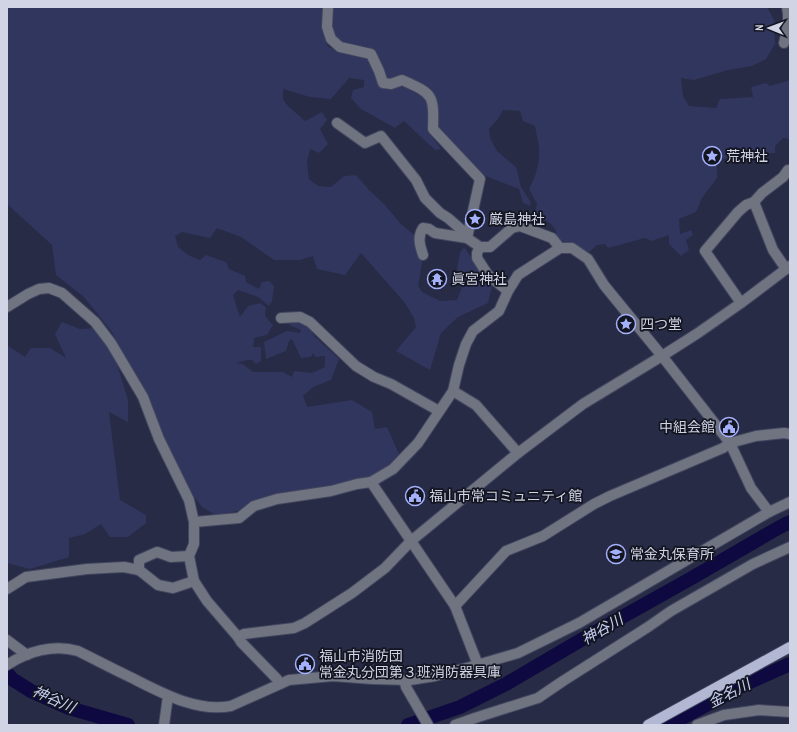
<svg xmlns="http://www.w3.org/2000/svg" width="797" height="732" viewBox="0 0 797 732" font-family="'PT Sans Narrow','Noto Sans JP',sans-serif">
	<rect width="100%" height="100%" fill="#272b45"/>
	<g fill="#31365f">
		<polygon points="7,7 323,7 321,28 328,47 339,51 367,56 379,83 386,90 401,86 420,95 429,104 429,132 441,149 435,150 404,121 395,128 361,109 351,98 353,90 364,87 364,80 349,78 331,99 310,97 283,89 283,99 287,105 305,121 322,112 327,120 320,129 328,144 319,153 310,149 307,162 309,179 318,186 331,187 344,176 356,175 369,190 384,204 400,223 415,236 422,263 418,286 422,292 440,301 457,300 462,287 457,268 460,253 464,247 492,286 488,303 458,317 441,333 430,370 396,351 416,327 414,318 405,303 361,253 345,275 317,269 313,256 300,260 274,260 241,237 217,228 210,238 182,232 175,236 178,247 188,255 200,260 206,255 226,262 229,269 245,276 246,282 259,289 262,282 269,281 274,286 272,301 269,306 258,297 238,290 233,295 240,317 248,306 260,303 266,307 265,316 273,325 267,335 254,338 253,347 261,347 261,361 256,364 252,360 247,360 236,363 243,364 253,372 283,372 292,377 294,371 312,373 325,367 325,356 316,357 313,353 311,357 301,358 292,339 289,341 286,351 266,359 264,342 287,331 300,333 301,330 289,325 298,318 306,322 314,336 339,359 331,380 313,387 303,396 307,407 352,400 372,412 375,429 387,427 399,454 382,473 365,478 217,516 202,507 184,483 162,431 112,332 84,297 56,275 52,245 7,204"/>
		<path d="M333 7H767L774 20 775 44 766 59 752 66 728 70 694 80 681 78 683 96 689 106 716 108 720 99 753 97 751 87 766 83 770 86 790 80V139L783 138 775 146V153L752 154 723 159 717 164V178L702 198 696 212 679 219 680 234 691 230 693 235 686 240 689 250 681 256 669 244V235L651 241 645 238 608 248 605 244 597 245 589 252 574 244 566 243 557 238C557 224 546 220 534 216L537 204 529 189C536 177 540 162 539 147 538 140 536 133 535 126L523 121 520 111 503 110 498 119 489 129 490 138 497 151 516 167 521 187 530 201 531 206 523 203 519 189 483 175 437 128 427 90 389 81 384 78 378 61 342 44 335 37 332 29Z"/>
		<polygon points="62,322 80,329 97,328 112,348 128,400 128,422 109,412 120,500 146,515 146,523 128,537 110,537 101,524 85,534 69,538 69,557 30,569 7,563 7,345 25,357 31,348 50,348 66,358 55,334"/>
	</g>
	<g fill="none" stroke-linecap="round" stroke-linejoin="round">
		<g stroke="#0e0940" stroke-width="14">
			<polyline points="7,673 12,679 31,691 69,708 128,725"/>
			<polyline points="408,725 460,707 506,684 581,640 690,579 778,528 790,522"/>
			<polyline points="669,725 741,686 790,664"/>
		</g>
		<defs>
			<g id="minor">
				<path d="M328 7 327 27 331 39 340 47 371 54 379 71 383 83 391 84 402 80C433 94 434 94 433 129L480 179 467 238 435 233 429 229 423 228C417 237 420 246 423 255"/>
				<path d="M784 43C787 32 790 19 787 7"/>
				<polyline points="337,123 365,143 381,136 416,180 425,198 440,213 448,218 464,232 467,238 480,247 490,247 512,228 520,226 552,238 560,248"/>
				<polyline points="754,202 773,250 786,269"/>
				<polyline points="480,247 477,253 477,258 488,275 508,291"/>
				<polyline points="741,303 705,251 738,212 746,205 754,202 762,193 783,177 788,170"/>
				<polyline points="7,307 28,294 39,289 49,288 62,293 95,322 111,343 143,397 159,439 189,500 194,522 194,544 189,556 194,581 207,601 238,637 241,642 277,679 280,684"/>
				<polyline points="281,318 300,317 310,322 356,366 374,377 391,384 439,411"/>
				<polyline points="453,391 476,405 518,453"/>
				<polyline points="371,482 455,606 478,665"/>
				<polyline points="194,522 239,518 254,506 277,499 331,491 357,484 371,482 393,469 418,443 453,391 459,365 466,344 473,331 499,311 508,291 518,275 560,248 572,248 588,259 604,285 662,356 730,443 751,488 769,512"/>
				<polyline points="139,570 139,560 157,552 171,557 189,556"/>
				<polyline points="7,589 26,577 87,569 124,567 139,570 158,585 173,588 194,581"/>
				<polyline points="455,606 506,551 543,536 594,504 610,496 723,448 730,443 756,436 784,433 790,434"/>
				<polyline points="238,637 244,634 294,628 305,623 352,593 385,568 411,541 518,453 583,404 662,356 698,333 741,303 790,266"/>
				<polyline points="7,640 27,655"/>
				<path d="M7 665C28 651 54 644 78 651 96 660 113 669 130 677 160 692 197 713 231 706L289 680 333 676 372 679 410 680 435 676 470 667 518 653 579 623 769 512 790 502"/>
				<polyline points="404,680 406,687 428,725"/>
				<polyline points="164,725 168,696"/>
				<polyline points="455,725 478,717 538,698 563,681 648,627 671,611 753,564 790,547"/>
				<polyline points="697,725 724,715 759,710 790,712"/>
			</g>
			<polyline id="major" points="648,725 790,647"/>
		</defs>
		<use href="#minor" stroke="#42465f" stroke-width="12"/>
		<use href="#major" stroke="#42465f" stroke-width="12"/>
		<use href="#minor" stroke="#707380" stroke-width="10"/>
		<use href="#major" stroke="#b2b8d4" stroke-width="10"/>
	</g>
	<defs>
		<symbol id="sight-ring" viewBox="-11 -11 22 22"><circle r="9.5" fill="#131520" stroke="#a5b1fc" stroke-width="1.5"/><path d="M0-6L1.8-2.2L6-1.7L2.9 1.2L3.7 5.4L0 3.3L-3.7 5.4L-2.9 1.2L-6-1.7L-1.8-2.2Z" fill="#a5b1fc"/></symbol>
		<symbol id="temple-ring" viewBox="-11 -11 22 22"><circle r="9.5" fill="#131520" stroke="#a5b1fc" stroke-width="1.5"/><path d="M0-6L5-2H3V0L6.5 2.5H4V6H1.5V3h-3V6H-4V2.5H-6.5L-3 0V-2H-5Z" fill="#a5b1fc"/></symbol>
		<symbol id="civic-ring" viewBox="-11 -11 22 22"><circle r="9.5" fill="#131520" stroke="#a5b1fc" stroke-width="1.5"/><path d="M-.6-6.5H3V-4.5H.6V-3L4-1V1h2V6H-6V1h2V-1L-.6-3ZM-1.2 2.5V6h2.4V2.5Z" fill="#a5b1fc"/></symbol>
		<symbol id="school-ring" viewBox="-11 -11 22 22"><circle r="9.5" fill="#131520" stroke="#a5b1fc" stroke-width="1.5"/><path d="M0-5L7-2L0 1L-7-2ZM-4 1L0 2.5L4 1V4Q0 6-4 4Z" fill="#a5b1fc"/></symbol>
	</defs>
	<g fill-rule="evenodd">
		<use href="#sight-ring" x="701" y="145" width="22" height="22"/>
		<use href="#sight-ring" x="464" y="208" width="22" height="22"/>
		<use href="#temple-ring" x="426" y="268" width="22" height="22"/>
		<use href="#sight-ring" x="615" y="313" width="22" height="22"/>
		<use href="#civic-ring" x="718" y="416" width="22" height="22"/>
		<use href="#civic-ring" x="404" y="485" width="22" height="22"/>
		<use href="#school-ring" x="605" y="543" width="22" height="22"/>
		<use href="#civic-ring" x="294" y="653" width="22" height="22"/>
	</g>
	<g text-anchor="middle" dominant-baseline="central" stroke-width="3.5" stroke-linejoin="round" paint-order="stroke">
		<g font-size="14" fill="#d1d4e5" stroke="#131520" text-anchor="start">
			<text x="726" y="156">荒神社</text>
			<text x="489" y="219">厳島神社</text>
			<text x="451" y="279">眞宮神社</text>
			<text x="640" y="324">四つ堂</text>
			<text x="715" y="427" text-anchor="end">中組会館</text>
			<text x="429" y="496">福山市常コミュニティ館</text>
			<text x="630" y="554">常金丸保育所</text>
			<text x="319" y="656">福山市消防団<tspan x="319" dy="16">常金丸分団第３班消防器具庫</tspan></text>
		</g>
		<g font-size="15" font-style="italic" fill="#c8cff4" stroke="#131520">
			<text transform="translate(602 629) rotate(-30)">神谷川</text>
			<text transform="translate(729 693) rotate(-27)">金名川</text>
			<text transform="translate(54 699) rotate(24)">神谷川</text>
		</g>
	</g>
	<rect width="797" height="732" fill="none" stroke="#d1d4e5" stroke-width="16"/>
	<g transform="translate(769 28) rotate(271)" stroke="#131520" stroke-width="3" paint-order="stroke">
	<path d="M0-3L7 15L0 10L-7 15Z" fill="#d1d4e5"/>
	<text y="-6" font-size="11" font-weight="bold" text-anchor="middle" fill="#d1d4e5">N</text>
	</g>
</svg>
